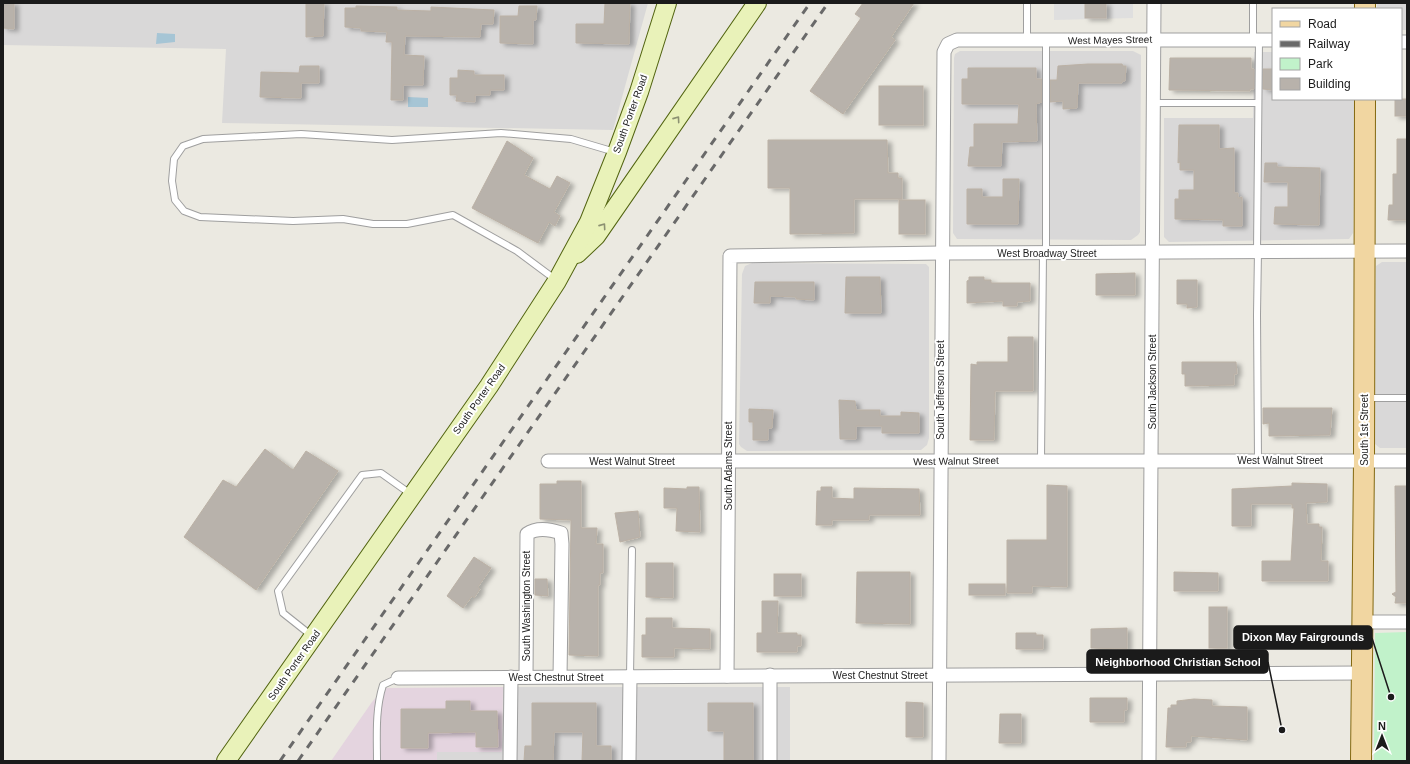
<svg xmlns="http://www.w3.org/2000/svg" width="1410" height="764" viewBox="0 0 1410 764" font-family="Helvetica,sans-serif">
	<defs>
		<filter id="shadow"><feDropShadow dx="4.5" dy="2.5" stdDeviation="2" flood-color="#0004"/></filter>
	</defs>
	<rect width="100%" height="100%" fill="#ebe9e1"/>
	<g fill="#d9d8d8">
		<polygon points="3,3 648,3 613,130 222,123 226,49 3,45"/>
		<polygon points="1377,3 1407,3 1407,30 1401,30 1401,9 1377,9"/>
		<polygon points="960,51 1133,51 1141,55 1140,232 1138,235 1131,240 1127,240 957,239 953,233 954,58 955,54"/>
		<polygon points="1254,52 1273,52 1273,99 1354,99 1353,233 1349,239 1169,242 1164,237 1164,118 1253,118"/>
		<polygon points="1382,262 1407,262 1407,448 1380,448 1375,444 1376,266"/>
		<polygon points="752,263 918,264 926,264 929,267 929,438 927,445 921,450 747,451 741,447 739,444 742,274 745,266"/>
		<polygon points="503,687 790,687 790,761 437,761 437,752 502,752"/>
	</g>
	<polygon fill="#e4d4df" points="503,687 502,752 437,752 437,761 331,761 372,702 385,688"/>
	<polygon fill="#c1f2ca" points="1407,632 1407,761 1374,761 1375,633"/>
	<polygon fill="#dfdfdf" points="1054,3 1133,3 1133,18 1054,20"/>
	<g fill="#a6c5d5">
		<polygon points="157,33 175,34 175,42 156,44"/>
		<polygon points="408,97 428,98 428,107 408,107"/>
	</g>
	<g fill="#b8b2ab" stroke="#bbb1a5" filter="url(#shadow)">
		<polygon points="3,3 14,3 14,29 3,28"/>
		<polygon points="306,3 324,3 323,36 306,37"/>
		<polygon points="605,3 630,3 629,44 576,43 576,24 604,24"/>
		<polygon points="863,3 914,3 891,37 895,40 843,114 810,91 861,18 855,14"/>
		<rect x="1085" y="3" width="21" height="15"/>
		<polygon points="356,6 397,7 397,10 431,11 431,7 494,10 493,24 481,24 480,37 405,36 404,55 424,56 423,85 403,85 403,100 391,100 392,42 386,42 387,32 361,31 361,28 345,27 345,8 356,8"/>
		<polygon points="519,6 537,6 536,20 533,20 533,44 500,43 500,16 518,16"/>
		<polygon points="1170,58 1251,58 1251,69 1254,69 1254,89 1250,89 1250,91 1169,90"/>
		<polygon points="1088,64 1122,64 1123,66 1126,66 1125,81 1122,81 1122,83 1078,83 1077,108 1063,109 1063,101 1050,102 1050,80 1057,80 1058,66"/>
		<polygon points="300,66 319,66 319,83 301,83 301,98 260,97 261,72 299,73"/>
		<polygon points="968,68 1036,68 1036,79 1042,79 1042,102 1036,104 1037,141 1002,142 1001,166 968,166 970,147 974,147 974,124 1018,124 1019,104 962,104 962,79 968,79"/>
		<polygon points="1263,69 1273,69 1273,90 1263,89"/>
		<polygon points="458,70 474,71 474,75 504,75 504,90 490,90 490,95 475,95 475,102 456,101 457,95 450,95 450,78 458,78"/>
		<rect x="879" y="86" width="44" height="39"/>
		<rect x="1395" y="99" width="12" height="17"/>
		<polygon points="1179,125 1219,125 1219,149 1234,148 1234,193 1238,193 1238,198 1242,197 1242,226 1223,226 1223,220 1175,219 1175,199 1179,199 1179,190 1194,190 1194,170 1180,170 1180,162 1178,163"/>
		<polygon points="1397,139 1407,139 1407,220 1388,220 1389,205 1393,205 1393,174 1397,174"/>
		<polygon points="768,140 887,140 888,173 898,173 898,178 902,178 902,199 854,199 854,233 790,234 790,188 768,188"/>
		<polygon points="507,141 533,158 524,175 550,189 557,176 570,183 554,212 560,216 555,226 549,222 538,243 472,208"/>
		<polygon points="1265,163 1277,163 1277,167 1320,168 1319,225 1274,224 1275,207 1288,207 1288,182 1264,182"/>
		<polygon points="1003,179 1019,179 1018,224 967,224 967,189 982,189 982,197 1003,197"/>
		<rect x="899" y="200" width="26" height="34"/>
		<polygon points="1135,273 1135,295 1096,295 1096,274"/>
		<polygon points="846,277 880,277 881,313 845,313"/>
		<polygon points="969,277 984,277 984,280 991,280 991,283 1030,283 1030,301 1017,302 1017,306 1003,306 1003,301 967,303 967,281 969,280"/>
		<polygon points="1177,280 1197,280 1197,307 1187,308 1187,304 1177,304"/>
		<polygon points="755,282 814,282 814,300 796,299 796,297 770,296 770,303 754,303"/>
		<polygon points="1008,337 1033,337 1033,391 995,391 994,440 970,440 971,364 977,365 977,362 1008,362"/>
		<polygon points="1182,362 1236,362 1237,374 1234,374 1234,385 1185,386 1185,374 1182,374"/>
		<polygon points="839,400 855,401 856,410 880,410 880,416 901,416 901,412 919,413 919,433 882,433 882,426 856,426 856,439 840,439"/>
		<polygon points="1263,408 1332,408 1330,435 1269,436 1269,423 1263,424"/>
		<polygon points="749,409 773,410 772,428 768,428 768,440 753,440 753,422 749,422"/>
		<polygon points="265,449 293,470 306,451 338,471 256,590 184,537 223,480 236,487"/>
		<polygon points="557,481 581,481 581,528 597,528 596,544 603,544 603,573 600,573 600,585 598,585 598,656 569,655 571,520 540,519 540,484 557,484"/>
		<polygon points="1292,483 1327,484 1327,502 1306,503 1307,524 1319,524 1319,527 1322,527 1321,561 1328,561 1328,581 1262,581 1262,561 1291,561 1294,508 1292,508 1292,504 1251,504 1251,526 1232,526 1232,489 1292,486"/>
		<polygon points="1047,485 1067,486 1067,587 1032,586 1032,593 1007,593 1007,540 1047,540"/>
		<polygon points="1395,486 1407,486 1406,603 1395,603 1396,597 1392,594 1396,592"/>
		<polygon points="687,487 699,487 700,532 676,531 677,508 664,508 664,488 687,489"/>
		<polygon points="821,487 832,487 832,498 854,499 854,488 919,489 920,515 869,515 869,520 832,520 832,525 816,525 817,491 821,491"/>
		<polygon points="638,511 640,537 620,542 615,513"/>
		<polygon points="474,557 491,568 478,587 480,589 474,598 472,596 463,608 447,596"/>
		<polygon points="646,563 673,563 673,598 646,597"/>
		<polygon points="857,572 910,572 910,624 856,623"/>
		<polygon points="1174,572 1218,573 1218,591 1174,591"/>
		<rect x="774" y="574" width="27" height="22"/>
		<polygon points="535,579 547,579 548,596 535,595"/>
		<rect x="969" y="584" width="36" height="11"/>
		<polygon points="762,601 778,601 777,633 797,633 797,635 801,635 801,646 797,646 797,652 757,652 757,633 762,633"/>
		<rect x="1209" y="607" width="18" height="41"/>
		<polygon points="646,618 672,618 672,628 710,629 710,649 674,648 674,657 642,657 642,635 646,635"/>
		<polygon points="1127,628 1127,649 1091,648 1091,629"/>
		<polygon points="1016,633 1036,633 1036,635 1043,635 1043,649 1016,649"/>
		<polygon points="1090,698 1127,698 1127,710 1124,710 1124,722 1090,722"/>
		<polygon points="1194,699 1212,700 1212,706 1247,707 1247,740 1191,736 1191,742 1186,742 1186,747 1166,747 1168,708 1171,708 1171,705 1177,705 1177,701"/>
		<polygon points="446,701 470,701 470,711 497,711 498,747 476,747 476,732 428,733 428,748 401,748 401,709 446,709"/>
		<polygon points="906,702 923,703 923,737 906,737"/>
		<polygon points="532,703 596,703 596,746 611,746 611,761 582,761 583,732 554,732 553,761 524,761 525,746 532,746"/>
		<polygon points="708,703 753,703 753,761 724,761 724,731 708,731"/>
		<polygon points="1000,714 1021,714 1021,743 999,743"/>
	</g>
	<g fill="none" stroke-linecap="round" stroke-linejoin="round">
		<defs>
			<g id="lane">
				<polyline points="1027,40 1027,3"/>
				<polyline points="1253,40 1253,3"/>
				<polyline points="1046,41 1046,253"/>
				<polyline points="1153,103 1258,103"/>
				<polyline points="1257,251 1259,40"/>
				<polyline points="1258,251 1257,315 1258,460"/>
				<polyline points="556,280 517,251 453,215 407,224 373,224 343,219 293,221 200,217 184,211 175,200 172,181 174,159 183,146 203,139 301,134 392,140 501,133 571,139 615,152"/>
				<polyline points="1368,398 1407,398"/>
				<polyline points="1041,460 1043,253"/>
				<polyline points="312,636 283,613 278,591 362,475 381,473 412,495"/>
				<polyline points="630,676 632,550"/>
				<path d="M377 761C377 736 375 710 383 685L398 678"/>
			</g>
			<g id="street">
				<polyline points="1401,42 1407,42"/>
				<polyline points="548,461 1407,461"/>
				<polyline points="1363,622 1407,622"/>
				<polyline points="727,676 730,256 941,253 1407,251"/>
				<path d="M526 677 527 534C537 527 549 529 561 533L562 544 560 677"/>
				<polyline points="398,678 1361,673"/>
				<polyline points="510,761 511,677"/>
				<polyline points="629,761 630,676"/>
				<polyline points="770,761 770,675"/>
				<polyline points="939,761 944,52 948,44 957,40 1273,40"/>
				<polyline points="1149,761 1154,3"/>
			</g>
			<g id="secondary">
				<polyline points="577,254 596,236 757,3"/>
				<polyline points="226,761 489,386 557,281 589,222 617,152 639,92 667,3"/>
			</g>
			<g id="primary">
				<polyline points="1365,3 1365,9"/>
				<polyline points="1361,761 1364,461 1365,99"/>
			</g>
		</defs>
		<use href="#lane" stroke="#9f9f9f" stroke-width="8"/>
		<use href="#street" stroke="#9f9f9f" stroke-width="15"/>
		<use href="#secondary" stroke="#526410" stroke-width="20"/>
		<use href="#primary" stroke="#83680f" stroke-width="22"/>
		<use href="#lane" stroke="#fff" stroke-width="6"/>
		<use href="#street" stroke="#fff" stroke-width="13"/>
		<use href="#secondary" stroke="#e9f2b9" stroke-width="18"/>
		<use href="#primary" stroke="#f1d6a1" stroke-width="20"/>
		<g stroke="#696969" stroke-width="3" stroke-dasharray="8 8" stroke-linecap="butt">
			<polyline points="280,761 810,3"/>
			<polyline points="298,761 828,3"/>
		</g>
	</g>
	<defs><path id="oneway-chevron" d="M-2-3.5L2.5 0L-2 3.5" fill="none" stroke-width="1.6" stroke-linecap="round" stroke-linejoin="round"/></defs>
	<g stroke="#8c9172">
		<use href="#oneway-chevron" transform="translate(677 119) rotate(-55)"/>
		<use href="#oneway-chevron" transform="translate(603 226) rotate(-55)"/>
	</g>
	<g text-anchor="middle" dominant-baseline="central" stroke-width="4" stroke-linejoin="round" paint-order="stroke">
		<g font-size="10" fill="#1b1b1b" stroke="#fff">
			<text transform="translate(1110 40) rotate(-1)">West Mayes Street</text>
			<text transform="translate(630 114) rotate(-70)">South Porter Road</text>
			<text x="1047" y="253">West Broadway Street</text>
			<text transform="translate(1152 382) rotate(-90)">South Jackson Street</text>
			<text transform="translate(940 390) rotate(-90)">South Jefferson Street</text>
			<text transform="translate(479 399) rotate(-55)">South Porter Road</text>
			<text transform="translate(1364 430) rotate(-90)">South 1st Street</text>
			<text x="1280" y="460">West Walnut Street</text>
			<text x="632" y="461">West Walnut Street</text>
			<text transform="translate(956 461) rotate(-1)">West Walnut Street</text>
			<text transform="translate(728 466) rotate(-90)">South Adams Street</text>
			<text transform="translate(526 606) rotate(-90)">South Washington Street</text>
			<text transform="translate(294 665) rotate(-55)">South Porter Road</text>
			<text x="880" y="675">West Chestnut Street</text>
			<text x="556" y="677">West Chestnut Street</text>
		</g>
	</g>
	<path fill="none" stroke="#1b1b1b" stroke-width="1.5" d="M1391 697L1372 638M1282 730L1268 662"/>
	<g fill="#1b1b1b" stroke="#fff" stroke-width="1.5">
		<circle cx="1391" cy="697" r="4"/>
		<circle cx="1282" cy="730" r="4"/>
	</g>
	<g fill="#1b1b1b" stroke="#1b1b1b" stroke-width="1.5">
		<rect x="1234" y="626" width="138" height="23" rx="4"/>
		<rect x="1087" y="650" width="181" height="23" rx="4"/>
	</g>
	<g font-size="11" text-anchor="middle" font-weight="bold" fill="#fff">
		<text x="1303" y="641">Dixon May Fairgrounds</text>
		<text x="1178" y="666">Neighborhood Christian School</text>
	</g>
	<rect width="1410" height="764" fill="none" stroke="#1b1b1b" stroke-width="8"/>
	<rect x="1272" y="8" width="130" height="92" fill="#ffffff" stroke="#a4a4a4"/>
	<rect x="1280" y="21" width="20" height="6" fill="#f1d6a1" stroke="#a4a4a4"/>
	<text x="1308" y="28" font-size="12" fill="#1b1b1b">Road</text>
	<rect x="1280" y="41" width="20" height="6" fill="#696969" stroke="#a4a4a4"/>
	<text x="1308" y="48" font-size="12" fill="#1b1b1b">Railway</text>
	<rect x="1280" y="58" width="20" height="12" fill="#c1f2ca" stroke="#a4a4a4"/>
	<text x="1308" y="68" font-size="12" fill="#1b1b1b">Park</text>
	<rect x="1280" y="78" width="20" height="12" fill="#b8b2ab" stroke="#a4a4a4"/>
	<text x="1308" y="88" font-size="12" fill="#1b1b1b">Building</text>
	<g transform="translate(1382 736)" stroke="#ffffff" stroke-width="3" paint-order="stroke">
	<path d="M0-3L7 15L0 10L-7 15Z" fill="#1b1b1b"/>
	<text y="-6" font-size="11" font-weight="bold" text-anchor="middle" fill="#1b1b1b">N</text>
	</g>
</svg>
